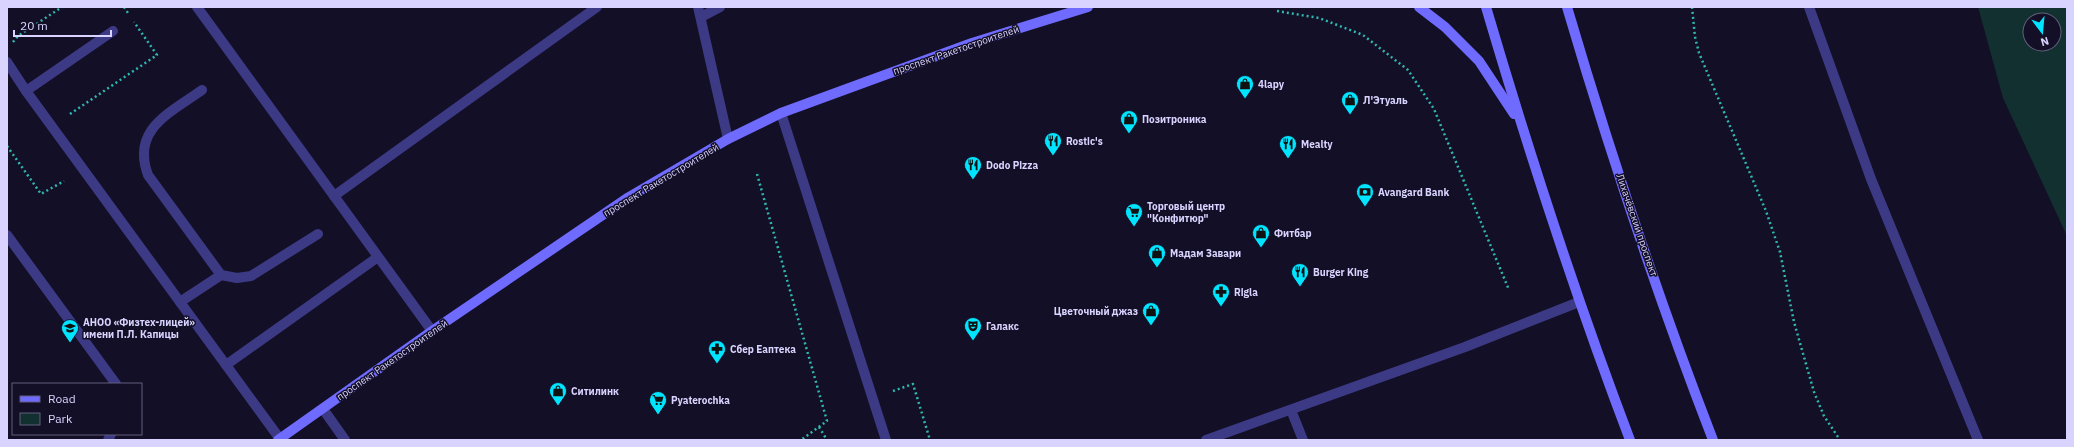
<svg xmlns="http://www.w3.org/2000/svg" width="2074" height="447" viewBox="0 0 2074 447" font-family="'IBM Plex Sans',sans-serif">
	<rect width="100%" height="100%" fill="#130f26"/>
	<path fill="#12302f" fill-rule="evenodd" d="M1978 7H2067V236L2003 98ZM2030 20H2054V44H2030Z"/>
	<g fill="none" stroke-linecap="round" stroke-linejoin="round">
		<g stroke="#2fb8b0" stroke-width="2.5" stroke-dasharray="2 3" stroke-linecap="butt">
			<polyline points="124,7 128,13"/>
			<polyline points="1692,7 1695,37 1699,53 1766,211 1780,252 1794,322 1814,392 1824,416 1840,440"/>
			<polyline points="1277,11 1319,18 1363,35 1408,70 1434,109 1509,290"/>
			<polyline points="13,42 18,36 62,7"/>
			<polyline points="70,114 157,55 134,22"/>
			<polyline points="7,146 41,194 64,181"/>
			<polyline points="757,174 827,421 801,440"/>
			<polyline points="893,391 913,384 930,440"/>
			<polyline points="819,427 827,440"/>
		</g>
		<g stroke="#3d3a85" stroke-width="10">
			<polyline points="197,7 432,331"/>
			<polyline points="698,7 728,139"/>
			<polyline points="1809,7 1871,179 1978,440"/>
			<polyline points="701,17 720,7"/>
			<polyline points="7,62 26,91 280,439"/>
			<polyline points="26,91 113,31"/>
			<polyline points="781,113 886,440"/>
			<polyline points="334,196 597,7"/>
			<polyline points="7,235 116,384"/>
			<polyline points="221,275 237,278 251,276 318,234"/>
			<path d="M180 302 221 275 148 175C131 129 170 113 202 90"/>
			<polyline points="226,365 378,257"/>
			<polyline points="323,409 345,440"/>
			<polyline points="1291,410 1303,440"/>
			<polyline points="108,440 111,434"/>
			<polyline points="1206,440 1465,347 1579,302"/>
		</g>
		<g stroke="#6f6bff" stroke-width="10">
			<polyline points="1419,7 1445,27 1479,61 1514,114"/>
			<path d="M1486 7C1529 153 1576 298 1630 440"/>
			<path d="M1567 7C1610 153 1658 298 1713 440"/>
			<polyline points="278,440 432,331 629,197 728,139 781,113 972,43 1088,7"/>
		</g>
	</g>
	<defs>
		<symbol id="shop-pin" viewBox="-11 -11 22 30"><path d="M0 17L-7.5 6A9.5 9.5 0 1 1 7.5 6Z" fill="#00e5ff" stroke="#130f26"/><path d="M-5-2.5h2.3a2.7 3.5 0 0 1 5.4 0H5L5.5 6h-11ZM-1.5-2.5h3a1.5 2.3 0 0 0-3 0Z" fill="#111"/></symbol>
		<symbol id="restaurant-pin" viewBox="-11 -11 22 30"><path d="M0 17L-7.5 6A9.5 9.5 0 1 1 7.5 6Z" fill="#00e5ff" stroke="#130f26"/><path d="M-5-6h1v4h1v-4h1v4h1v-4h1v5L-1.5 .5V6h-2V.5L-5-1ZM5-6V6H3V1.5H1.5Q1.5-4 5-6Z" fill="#111"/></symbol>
		<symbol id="bank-pin" viewBox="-11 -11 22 30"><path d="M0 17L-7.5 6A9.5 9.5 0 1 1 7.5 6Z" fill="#00e5ff" stroke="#130f26"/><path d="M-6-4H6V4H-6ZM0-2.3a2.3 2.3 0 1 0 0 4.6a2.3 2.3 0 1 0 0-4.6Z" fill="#111"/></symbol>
		<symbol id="supermarket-pin" viewBox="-11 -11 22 30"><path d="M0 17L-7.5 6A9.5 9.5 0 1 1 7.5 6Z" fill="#00e5ff" stroke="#130f26"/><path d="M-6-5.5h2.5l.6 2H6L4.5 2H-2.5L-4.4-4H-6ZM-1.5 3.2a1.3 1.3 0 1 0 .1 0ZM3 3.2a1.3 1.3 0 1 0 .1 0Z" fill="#111"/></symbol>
		<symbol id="pharmacy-pin" viewBox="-11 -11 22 30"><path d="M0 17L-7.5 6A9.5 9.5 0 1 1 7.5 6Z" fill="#00e5ff" stroke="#130f26"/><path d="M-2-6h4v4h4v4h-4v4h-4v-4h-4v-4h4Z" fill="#111"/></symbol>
		<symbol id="theatre-pin" viewBox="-11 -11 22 30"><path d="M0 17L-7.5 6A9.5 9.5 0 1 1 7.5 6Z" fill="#00e5ff" stroke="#130f26"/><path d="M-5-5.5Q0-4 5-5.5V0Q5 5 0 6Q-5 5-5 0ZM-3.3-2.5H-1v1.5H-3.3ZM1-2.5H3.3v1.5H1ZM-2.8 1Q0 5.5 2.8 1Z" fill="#111"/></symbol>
		<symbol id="school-pin" viewBox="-11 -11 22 30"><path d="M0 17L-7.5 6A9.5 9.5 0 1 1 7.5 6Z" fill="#00e5ff" stroke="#130f26"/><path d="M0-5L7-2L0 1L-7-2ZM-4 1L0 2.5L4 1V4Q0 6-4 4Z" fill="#111"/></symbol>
	</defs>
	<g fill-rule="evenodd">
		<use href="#shop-pin" x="1235" y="74" width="20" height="27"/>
		<use href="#shop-pin" x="1340" y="90" width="20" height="27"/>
		<use href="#shop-pin" x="1119" y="109" width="20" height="27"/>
		<use href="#restaurant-pin" x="1043" y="131" width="20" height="27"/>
		<use href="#restaurant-pin" x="1278" y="134" width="20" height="27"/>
		<use href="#restaurant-pin" x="963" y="155" width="20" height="27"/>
		<use href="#bank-pin" x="1355" y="182" width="20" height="27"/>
		<use href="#supermarket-pin" x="1124" y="202" width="20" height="27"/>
		<use href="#shop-pin" x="1251" y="223" width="20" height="27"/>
		<use href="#shop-pin" x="1147" y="243" width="20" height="27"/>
		<use href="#restaurant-pin" x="1290" y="262" width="20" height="27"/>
		<use href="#pharmacy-pin" x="1211" y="282" width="20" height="27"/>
		<use href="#shop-pin" x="1141" y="301" width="20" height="27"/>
		<use href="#theatre-pin" x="963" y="316" width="20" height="27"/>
		<use href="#school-pin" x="60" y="318" width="20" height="27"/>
		<use href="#pharmacy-pin" x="707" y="339" width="20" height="27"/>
		<use href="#shop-pin" x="548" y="381" width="20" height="27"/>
		<use href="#supermarket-pin" x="648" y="390" width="20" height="27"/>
	</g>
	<g text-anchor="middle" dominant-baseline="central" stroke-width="3" stroke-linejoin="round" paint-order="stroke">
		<g font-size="10" fill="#d9d4ff" stroke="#130f26">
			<text transform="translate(956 50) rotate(-19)">проспект Ракетостроителей</text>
			<text transform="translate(661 180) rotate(-31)">проспект Ракетостроителей</text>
			<text transform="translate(1637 225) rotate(71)">Лихачёвский проспект</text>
			<text transform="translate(392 360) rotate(-35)">проспект Ракетостроителей</text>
		</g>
		<g font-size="10" font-weight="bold" fill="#d9d4ff" stroke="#130f26" text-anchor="start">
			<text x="1258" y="84">4lapy</text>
			<text x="1363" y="100">Л'Этуаль</text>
			<text x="1142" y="119">Позитроника</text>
			<text x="1066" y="141">Rostic's</text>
			<text x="1301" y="144">Mealty</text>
			<text x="986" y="165">Dodo Pizza</text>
			<text x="1378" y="192">Avangard Bank</text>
			<text x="1147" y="206">Торговый центр<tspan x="1147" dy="12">"Конфитюр"</tspan></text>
			<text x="1274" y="233">Фитбар</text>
			<text x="1170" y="253">Мадам Завари</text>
			<text x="1313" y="272">Burger King</text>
			<text x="1234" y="292">Rigla</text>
			<text x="1138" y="311" text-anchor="end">Цветочный джаз</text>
			<text x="83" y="322">АНОО «Физтех-лицей»<tspan x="83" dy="12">имени П.Л. Капицы</tspan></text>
			<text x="986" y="326">Галакс</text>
			<text x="730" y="349">Сбер Еаптека</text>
			<text x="571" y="391">Ситилинк</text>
			<text x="671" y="400">Pyaterochka</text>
		</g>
	</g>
	<rect width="2074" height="447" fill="none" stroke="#d9d4ff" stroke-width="16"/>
	<rect x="12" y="383" width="130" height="52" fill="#130f26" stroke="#625e7d"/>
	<rect x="20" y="396" width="20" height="6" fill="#6f6bff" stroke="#625e7d"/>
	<text x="48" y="403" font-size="12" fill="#d9d4ff">Road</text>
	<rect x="20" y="413" width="20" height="12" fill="#12302f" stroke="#625e7d"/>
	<text x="48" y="423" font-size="12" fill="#d9d4ff">Park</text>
	<g transform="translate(2042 32) rotate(164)"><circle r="19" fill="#130f26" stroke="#625e7d"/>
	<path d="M0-3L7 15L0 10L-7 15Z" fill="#00e5ff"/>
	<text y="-6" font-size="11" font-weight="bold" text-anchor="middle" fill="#d9d4ff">N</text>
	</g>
	<path d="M14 30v6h97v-6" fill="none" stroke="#d9d4ff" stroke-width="2"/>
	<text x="20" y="30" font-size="12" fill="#d9d4ff" stroke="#130f26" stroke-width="3" paint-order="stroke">20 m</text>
</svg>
